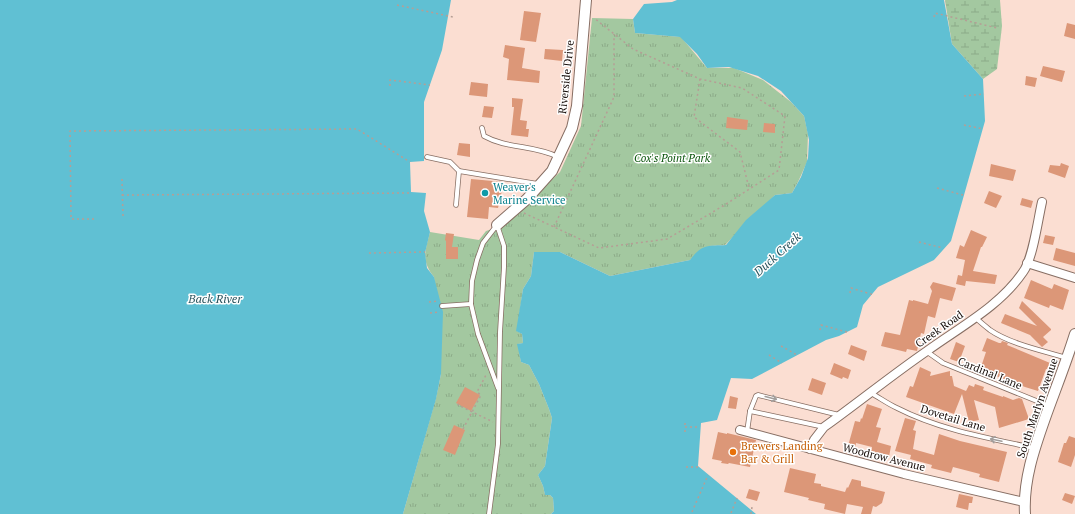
<svg xmlns="http://www.w3.org/2000/svg" width="1075" height="514" viewBox="0 0 1075 514" font-family="'PT Serif',serif">
	<defs>
		<pattern id="wetland-marsh" width="20" height="14" patternUnits="userSpaceOnUse"><rect width="20" height="14" fill="#a3c8a0"/><path d="M1 5h8M5 5V1M11 12h8M15 12V8" fill="none" stroke="#8cab88"/></pattern>
		<pattern id="park-tufts" width="24" height="20" patternUnits="userSpaceOnUse"><rect width="24" height="20" fill="#a3c8a0"/><path d="M3 7l-1-3M5 7V3M7 7l1-3M15 17l-1-3M17 17v-4M19 17l1-3" fill="none" stroke="#8cab88"/></pattern>
	</defs>
	<rect width="100%" height="100%" fill="#fbded2"/>
	<polygon fill="url(#wetland-marsh)" points="945,0 1000,0 1002,26 997,69 983,79 952,44"/>
	<path fill="url(#park-tufts)" d="M592 18 633 19 635 33 681 37 707 68H734L763 80 791 102 804 116 808 134 807 162 798 182 792 193 775 195 725 245 709 246 690 260 610 276 560 252H534L531 276 523 289 517 331 522 334 523 343 518 344 521 362 529 365 539 384 549 409 552 418 545 466 538 475 543 486 545 495H550L553 498 554 511 551 514H403L436 398 441 374 434 277C421 260 425 252 430 232L479 240 486 231 504 225 560 172 581 126Z"/>
	<g fill="#60c0d3">
		<polygon points="0,0 451,0 442,50 424,102 424,161 410,162 411,192 426,193 424,211 430,232 425,253 427,268 434,277 443,312 441,374 436,399 403,514 0,514"/>
		<path d="M677 0H944L952 44 983 79 985 121 951 241 934 260 878 287 863 305 857 327 839 336 826 340 752 379 731 378 717 420 701 423 698 466 756 514H551L554 511 553 498 550 495H545L543 486 538 475 545 466 552 418 549 409 539 384 529 365 521 362 517 344 523 343 522 334 516 331 523 289 531 276 534 252H560L610 276 690 260C702 244 707 246 726 245L746 220 775 195 792 193 801 177 808 158 809 140 804 116 781 91 758 76 729 67 707 68 697 54 680 37 635 33 633 19 644 4 672 2Z"/>
	</g>
	<g fill="#dc9778">
		<polygon points="524,11 541,13 536,42 520,40"/>
		<polygon points="1067,23 1075,25 1075,39 1064,36"/>
		<polygon points="505,45 525,48 522,68 540,71 539,83 507,80 509,59 503,57"/>
		<polygon points="545,49 563,50 562,61 544,59"/>
		<polygon points="1043,66 1065,71 1062,82 1040,76"/>
		<polygon points="1026,76 1037,78 1035,87 1025,85"/>
		<polygon points="471,82 488,84 487,97 469,95"/>
		<polygon points="512,98 523,99 520,120 527,121 526,129 529,129 528,137 511,135 514,107 512,107"/>
		<polygon points="484,106 494,107 492,118 482,117"/>
		<polygon points="727,117 748,120 747,130 726,128"/>
		<polygon points="764,123 775,124 775,133 763,132"/>
		<polygon points="459,143 470,144 470,157 457,155"/>
		<polygon points="1061,163 1069,166 1065,178 1048,172 1050,165 1060,166"/>
		<polygon points="991,164 1016,170 1013,181 989,176"/>
		<polygon points="471,179 504,182 498,208 489,207 488,219 467,217"/>
		<polygon points="989,191 1002,196 996,208 984,203"/>
		<polygon points="1022,198 1033,201 1031,208 1020,205"/>
		<polygon points="971,230 987,237 982,247 981,247 973,271 997,275 995,284 966,281 965,286 956,284 958,275 962,276 965,260 956,258 960,245 964,247"/>
		<polygon points="446,233 454,234 452,247 458,247 458,259 446,259 446,241 445,240"/>
		<polygon points="1045,235 1055,237 1053,245 1043,243"/>
		<polygon points="1056,248 1075,253 1075,266 1053,260"/>
		<polygon points="1031,280 1052,289 1054,284 1069,290 1063,310 1050,305 1049,308 1024,298"/>
		<polygon points="933,282 956,288 952,301 940,298 935,318 928,316 924,334 921,333 917,351 907,349 906,352 881,346 885,332 900,335 909,300 913,301 913,300 928,304 932,291 930,287"/>
		<polygon points="1022,301 1051,329 1051,330 1043,337 1048,342 1042,347 1030,335 1001,323 1005,314 1037,326 1019,308"/>
		<polygon points="987,338 999,343 1001,343 1002,341 1008,343 1007,345 1050,363 1047,369 1046,369 1038,391 1025,387 980,370 986,352 982,351"/>
		<polygon points="956,342 965,346 959,362 950,359"/>
		<polygon points="851,345 867,351 864,361 848,354"/>
		<polygon points="834,363 851,370 848,379 843,377 842,379 830,374"/>
		<polygon points="920,367 931,372 930,376 950,371 950,376 952,376 954,386 966,391 969,385 974,387 975,384 984,387 983,390 1003,397 1003,396 1013,400 1019,398 1022,399 1029,419 999,428 995,407 974,400 979,420 969,422 962,394 954,414 906,397 910,386 913,387"/>
		<polygon points="812,378 826,383 822,395 808,390"/>
		<polygon points="465,387 480,395 471,411 456,403"/>
		<polygon points="730,396 738,398 736,409 728,408"/>
		<polygon points="867,404 882,409 876,427 881,428 877,442 891,446 889,457 871,453 872,447 856,443 855,449 848,446 855,421 860,422 861,418 862,419"/>
		<polygon points="905,418 916,421 913,430 916,431 913,449 934,455 939,434 960,441 1007,452 999,482 979,477 980,474 953,467 951,473 931,468 932,465 910,459 911,455 895,451"/>
		<polygon points="454,425 465,430 455,455 443,450"/>
		<polygon points="718,432 727,434 727,433 756,440 750,467 729,463 728,464 721,463 722,461 712,459"/>
		<polygon points="1069,436 1075,438 1075,455 1071,467 1058,462 1064,443 1066,443"/>
		<polygon points="790,468 816,474 814,483 821,484 821,486 845,492 847,487 848,488 852,479 861,481 861,486 885,492 882,503 876,507 873,506 871,514 861,514 863,507 847,504 845,514 824,509 825,504 808,500 809,498 784,492"/>
		<polygon points="749,489 760,492 757,501 746,498"/>
		<polygon points="1065,493 1075,496 1072,504 1062,500"/>
		<polygon points="959,494 973,497 972,503 969,503 968,510 956,507"/>
	</g>
	<g fill="none" stroke-linecap="round" stroke-linejoin="round">
		<defs>
			<g id="service">
				<path d="M482 128 484 136C507 149 535 145 558 157"/>
				<polyline points="427,157 450,162 459,171"/>
				<polyline points="456,205 459,171 538,184"/>
				<polyline points="497,225 483,243 477,260 472,281 471,304 478,334 498,388"/>
				<polyline points="442,306 471,304"/>
				<path d="M976 318C980 322 985 326 990 330 1010 344 1044 351 1067 358"/>
				<polyline points="926,351 943,363 1049,406"/>
				<path d="M871 393C880 398 888 404 897 408 940 430 988 438 1034 448"/>
				<polyline points="750,411 824,427"/>
				<polyline points="747,432 750,411 756,396 758,395 839,415"/>
				<polyline points="489,514 498,444 500,332 504,267 504,246 497,225"/>
			</g>
			<g id="minor">
				<polyline points="1027,263 1075,278"/>
				<polyline points="740,430 904,474 1024,502"/>
				<path d="M810 449 814 440 824 427C859 402 892 375 927 351 960 327 1000 306 1023 272 1033 259 1038 219 1042 202"/>
			</g>
			<g id="tertiary">
				<polyline points="497,225 527,199 552,171 572,128 577,106 586,0"/>
				<path d="M1025 514C1023 481 1034 449 1045 418 1055 390 1066 363 1075 334"/>
			</g>
		</defs>
		<use href="#service" stroke="#876e63" stroke-width="5.5"/>
		<use href="#minor" stroke="#876e63" stroke-width="10"/>
		<use href="#tertiary" stroke="#876e63" stroke-width="12"/>
		<g stroke="#b59e95" stroke-width="1.5" stroke-dasharray="2 3" stroke-linecap="butt">
			<polyline points="397,5 453,17"/>
			<polyline points="934,17 935,13 997,28"/>
			<polyline points="700,79 694,117 740,152 749,188"/>
			<polyline points="390,86 390,80 430,85"/>
			<polyline points="964,96 984,94"/>
			<polyline points="964,125 983,129"/>
			<polyline points="122,179 123,216"/>
			<polyline points="937,188 963,195"/>
			<polyline points="122,195 410,193"/>
			<polyline points="524,213 599,248 667,239 723,206 779,170 785,116 742,88 700,79 633,49 594,18"/>
			<polyline points="94,219 71,219 70,131 357,129 410,162"/>
			<polyline points="554,227 614,97 614,34"/>
			<polyline points="919,242 943,248"/>
			<polyline points="369,253 425,252"/>
			<polyline points="850,293 851,288 874,295"/>
			<polyline points="429,302 439,301"/>
			<polyline points="430,313 440,312"/>
			<polyline points="820,330 821,325 847,332"/>
			<polyline points="781,346 797,355"/>
			<polyline points="769,355 782,363"/>
			<polyline points="459,404 458,405 493,422"/>
			<polyline points="685,423 685,427"/>
			<polyline points="463,429 481,395 477,392 486,375"/>
			<polyline points="685,432 685,427 698,427"/>
			<polyline points="686,467 698,467"/>
			<polyline points="692,512 708,475"/>
			<polyline points="731,513 737,498"/>
			<polyline points="751,514 752,507"/>
		</g>
		<use href="#service" stroke="#fff" stroke-width="4"/>
		<use href="#minor" stroke="#fff" stroke-width="8"/>
		<use href="#tertiary" stroke="#fff" stroke-width="10"/>
	</g>
	<defs><path id="oneway-shaft" d="M-6 0H5M1.5-3L5.5 0L1.5 3" fill="none" stroke-width="1.6" stroke-linecap="round" stroke-linejoin="round"/></defs>
	<g stroke="#a29e9c">
		<use href="#oneway-shaft" transform="translate(771 398) rotate(14)"/>
		<use href="#oneway-shaft" transform="translate(996 440) rotate(-168)"/>
	</g>
	<circle fill="#0f9aa8" stroke="#fff" stroke-width="1.5" cx="485" cy="193" r="4"/>
	<circle fill="#e8710a" stroke="#fff" stroke-width="1.5" cx="733" cy="452" r="4"/>
	<g text-anchor="middle" dominant-baseline="central" stroke-width="3" stroke-linejoin="round" paint-order="stroke">
		<g font-size="11" fill="#160c08" stroke="#fff">
			<text transform="translate(566 77) rotate(-84)">Riverside Drive</text>
			<text transform="translate(939 329) rotate(-35)">Creek Road</text>
			<text transform="translate(990 373) rotate(22)">Cardinal Lane</text>
			<text transform="translate(1037 408) rotate(-71)">South Marlyn Avenue</text>
			<text transform="translate(953 418) rotate(17)">Dovetail Lane</text>
			<text transform="translate(884 457) rotate(14)">Woodrow Avenue</text>
		</g>
		<g font-size="11" font-style="italic" fill="#0d560e" stroke="#fff">
			<text x="672" y="158">Cox's Point Park</text>
		</g>
		<g font-size="11" fill="#0d838f" stroke="#fff" text-anchor="start">
			<text x="493" y="187">Weaver's<tspan x="493" dy="13">Marine Service</tspan></text>
		</g>
		<g font-size="11" fill="#c56008" stroke="#fff" text-anchor="start">
			<text x="741" y="446">Brewers Landing<tspan x="741" dy="13">Bar &amp; Grill</tspan></text>
		</g>
		<g font-size="12" font-style="italic" fill="#29535c" stroke="#fff">
			<text transform="translate(777 254) rotate(-42)">Duck Creek</text>
			<text x="215" y="298">Back River</text>
		</g>
	</g>
</svg>
